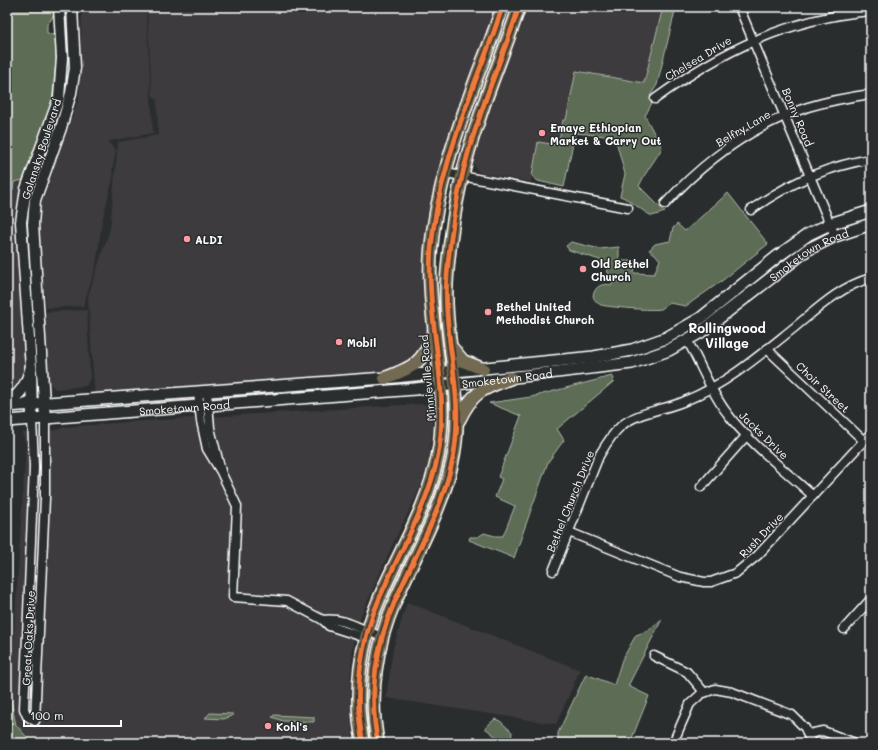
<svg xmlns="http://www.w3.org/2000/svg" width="878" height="750" viewBox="0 0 878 750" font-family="Mali,sans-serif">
	<rect width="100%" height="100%" fill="#2a2d2e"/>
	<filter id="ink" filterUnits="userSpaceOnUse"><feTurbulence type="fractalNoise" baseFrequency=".025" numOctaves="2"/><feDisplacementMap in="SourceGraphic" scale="8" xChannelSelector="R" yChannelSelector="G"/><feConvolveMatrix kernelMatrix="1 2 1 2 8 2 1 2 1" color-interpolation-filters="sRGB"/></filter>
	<g filter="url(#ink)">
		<g fill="#3d3a3c">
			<polygon points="82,7 146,7 153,133 109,141 110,145 116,150 112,172 114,174 102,221 96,266 83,306 46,308 37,214 79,98"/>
			<polygon points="147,7 501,7 437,210 429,346 401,372 95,400 88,296 110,229 118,142 158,135 157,100 152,95"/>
			<polygon points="526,7 676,7 657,85 576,71 566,121 562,120 558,145 538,142 531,182 481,173 476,169 473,161 485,120"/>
			<polygon points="7,172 26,176 22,191 27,376 7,398"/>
			<polygon points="87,310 90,378 86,386 55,389 48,381 43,312"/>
			<polygon points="420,404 431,405 433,427 429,460 421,486 392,546 361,616 353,648 350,682 353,743 32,743 16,725 10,696 26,444 22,433 57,430 65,427 142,421"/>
			<polygon points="407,602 580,670 556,724 386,698 393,649"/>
		</g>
		<g fill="#5d6c54" stroke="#aeb6aa">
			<polygon points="7,7 46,7 52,9 54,13 51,20 47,24 47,33 55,35 56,61 52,102 23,180 14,182 13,190 9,185 7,186"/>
			<path d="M663 7H676L657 85 650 96 653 101 645 116 662 148C655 161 645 172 639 186L665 212 652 216C640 210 631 200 620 196L625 174 615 137 575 133 564 187 538 181 532 176 538 142 558 145 563 120H566L576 71 644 83Z"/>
			<path d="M728 193 768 244 723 280 686 306 669 303C666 304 664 308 661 309 655 311 607 307 601 305 597 303 595 301 593 296 595 286 602 283 612 285L614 278 610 277 603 261 569 250 566 246 571 242 600 249 619 247V261H636L634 273 654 274 660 260 655 254 649 250 655 244 670 241 673 228 677 224 685 231Z"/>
			<polygon points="612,376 614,378 613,382 557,429 564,440 548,462 514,558 469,540 470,537 478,537 484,533 495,536 503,536 515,506 495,497 502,479 498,477 521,416 489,403 531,397"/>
			<polygon points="662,619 628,686 649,696 630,743 558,743 558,733 586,674 614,685 622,660 636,635 647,631"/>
			<polygon points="7,657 12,657 10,696 16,725 32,743 7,743"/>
			<polygon points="210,713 233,714 234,715 224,719 205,718"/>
			<polygon points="274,715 314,717 314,722 283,721 272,717"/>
			<polygon points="495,719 500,721 512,732 511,743 504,743 485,728"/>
		</g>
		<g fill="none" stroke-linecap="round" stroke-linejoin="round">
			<defs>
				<g id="minor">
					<polyline points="739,7 835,236"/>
					<path d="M655 99C721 51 789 18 871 11"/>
					<polyline points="446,173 628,208"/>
					<path d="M665 204C704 161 752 126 808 107 828 101 850 97 871 94"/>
					<path d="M751 210C787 184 827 166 871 159"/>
					<path d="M687 340C701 364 710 391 727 413 748 442 786 471 813 496"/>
					<polyline points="767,349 864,441"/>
					<polyline points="207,391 210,428 221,471"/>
					<polyline points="198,392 201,421 207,449 221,472 237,506 233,597 287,601 323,620 329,626 360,636 367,632"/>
					<polyline points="32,419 34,467 24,709 27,716 35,721 45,498 45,418"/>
					<polyline points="701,487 747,435"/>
					<polyline points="569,532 680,577 704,582 711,582 736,573 758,555 871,433"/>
					<path d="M553 571 599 456C605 446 611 435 620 427 637 411 667 410 687 400 728 383 761 354 795 327 818 308 841 286 871 278"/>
					<path d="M323 620C343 616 365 632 383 637"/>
					<polyline points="844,629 871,599"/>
					<polyline points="654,656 687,672 704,692"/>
					<polyline points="809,734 823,731 855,743"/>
					<polyline points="673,743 690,704 701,694 715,689 732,692 792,715 805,728 811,743"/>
				</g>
				<g id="tertiary">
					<polyline points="45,418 33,224 35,200 61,128 71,93 75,68 72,7"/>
					<polyline points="32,419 31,368 21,222 26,189 59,98 62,58 59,7"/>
				</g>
				<g id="secondary">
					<path d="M7 403C21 394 27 384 31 368"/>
					<polyline points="7,406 385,378 594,357 632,350 666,338 701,318 778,256 809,234 830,224 871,211"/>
					<path id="s1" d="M7 421 415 389 632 363 669 350 701 332 807 250 835 236 871 224"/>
				</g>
				<g id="primary">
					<polyline points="452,348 463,361 483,369"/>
					<path d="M385 378C412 368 424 363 433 334"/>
					<path d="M459 420C473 391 482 389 511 378"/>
					<path d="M363 743C353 695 360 642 380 597 400 550 428 506 438 455 451 387 425 318 431 249 436 191 456 133 476 79 485 55 495 32 502 7"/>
					<path d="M378 743C368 696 376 644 395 601 415 555 441 512 452 463 467 398 442 339 447 276 451 223 461 169 479 119 491 81 507 45 519 7"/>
				</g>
			</defs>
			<use href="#minor" stroke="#fff" stroke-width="11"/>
			<use href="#tertiary" stroke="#fff" stroke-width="13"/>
			<use href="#secondary" stroke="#fff" stroke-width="14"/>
			<use href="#primary" stroke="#fff" stroke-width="15"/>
			<use href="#minor" stroke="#2a2d2e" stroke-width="8"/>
			<use href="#tertiary" stroke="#2a2d2e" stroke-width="10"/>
			<use href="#secondary" stroke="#2a2d2e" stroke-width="11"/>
			<use href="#primary" stroke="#736b52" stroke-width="12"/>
			<defs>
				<g id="cycleway">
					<path d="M363 743C353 695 360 642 380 597 400 550 428 506 438 455 451 387 425 318 431 249 436 191 456 133 476 79 485 55 495 32 502 7"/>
					<path d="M378 743C368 696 376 644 395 601 415 555 441 512 452 463 467 398 442 339 447 276 451 223 461 169 479 119 491 81 507 45 519 7"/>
				</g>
			</defs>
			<use href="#cycleway" stroke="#2a2d2e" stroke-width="8"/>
			<use href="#cycleway" stroke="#f17a3a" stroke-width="5"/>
		</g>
	</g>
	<g fill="#ff9aa2" stroke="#2a2d2e" stroke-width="1.5">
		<circle cx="542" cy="133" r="4"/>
		<circle cx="187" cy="239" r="4"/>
		<circle cx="583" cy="269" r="4"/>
		<circle cx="488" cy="312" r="4"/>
		<circle cx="339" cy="342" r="4"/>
		<circle cx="268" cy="726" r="4"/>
	</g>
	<g text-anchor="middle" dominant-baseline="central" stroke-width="3" stroke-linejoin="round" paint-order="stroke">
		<g font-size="11" fill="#fff" stroke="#2a2d2e">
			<text transform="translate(698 58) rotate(-31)">Chelsea Drive</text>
			<text transform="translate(798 117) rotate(67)">Bonny Road</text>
			<text transform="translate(743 128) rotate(-30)">Belfry Lane</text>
			<text transform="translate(41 149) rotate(-72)">Golansky Boulevard</text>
			<text stroke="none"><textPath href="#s1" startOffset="837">Smoketown Road</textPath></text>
			<text transform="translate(427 378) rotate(-95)">Minnieville Road</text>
			<text stroke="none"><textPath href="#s1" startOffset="502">Smoketown Road</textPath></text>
			<text transform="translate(823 387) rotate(43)">Choir Street</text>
			<text stroke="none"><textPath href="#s1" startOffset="178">Smoketown Road</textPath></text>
			<text transform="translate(764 435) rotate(44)">Jacks Drive</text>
			<text transform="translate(570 501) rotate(-68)">Bethel Church Drive</text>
			<text transform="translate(761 535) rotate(-46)">Rush Drive</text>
			<text transform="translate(28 638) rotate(-87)">Great Oaks Drive</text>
		</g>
		<g font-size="11" font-weight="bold" fill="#fff" stroke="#2a2d2e" text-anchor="start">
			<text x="550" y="127">Emaye Ethiopian<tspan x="550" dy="13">Market &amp; Carry Out</tspan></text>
			<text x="195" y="239">ALDI</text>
			<text x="591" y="263">Old Bethel<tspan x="591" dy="13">Church</tspan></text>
			<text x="496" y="306">Bethel United<tspan x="496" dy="13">Methodist Church</tspan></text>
			<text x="347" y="342">Mobil</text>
			<text x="276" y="726">Kohl's</text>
		</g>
		<g font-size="13" font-weight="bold" fill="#fff" stroke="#2a2d2e">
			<text x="727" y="327">Rollingwood<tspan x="727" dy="15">Village</tspan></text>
		</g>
	</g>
	<rect width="878" height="750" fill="none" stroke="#2a2d2e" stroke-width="24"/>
	<rect x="12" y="12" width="854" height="726" fill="none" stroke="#fff" stroke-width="1.5" filter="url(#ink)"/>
	<path d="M24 720v6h97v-6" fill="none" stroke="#ffffff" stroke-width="2"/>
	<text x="30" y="720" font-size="12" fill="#ffffff" stroke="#2a2d2e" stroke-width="3" paint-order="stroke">100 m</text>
</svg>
